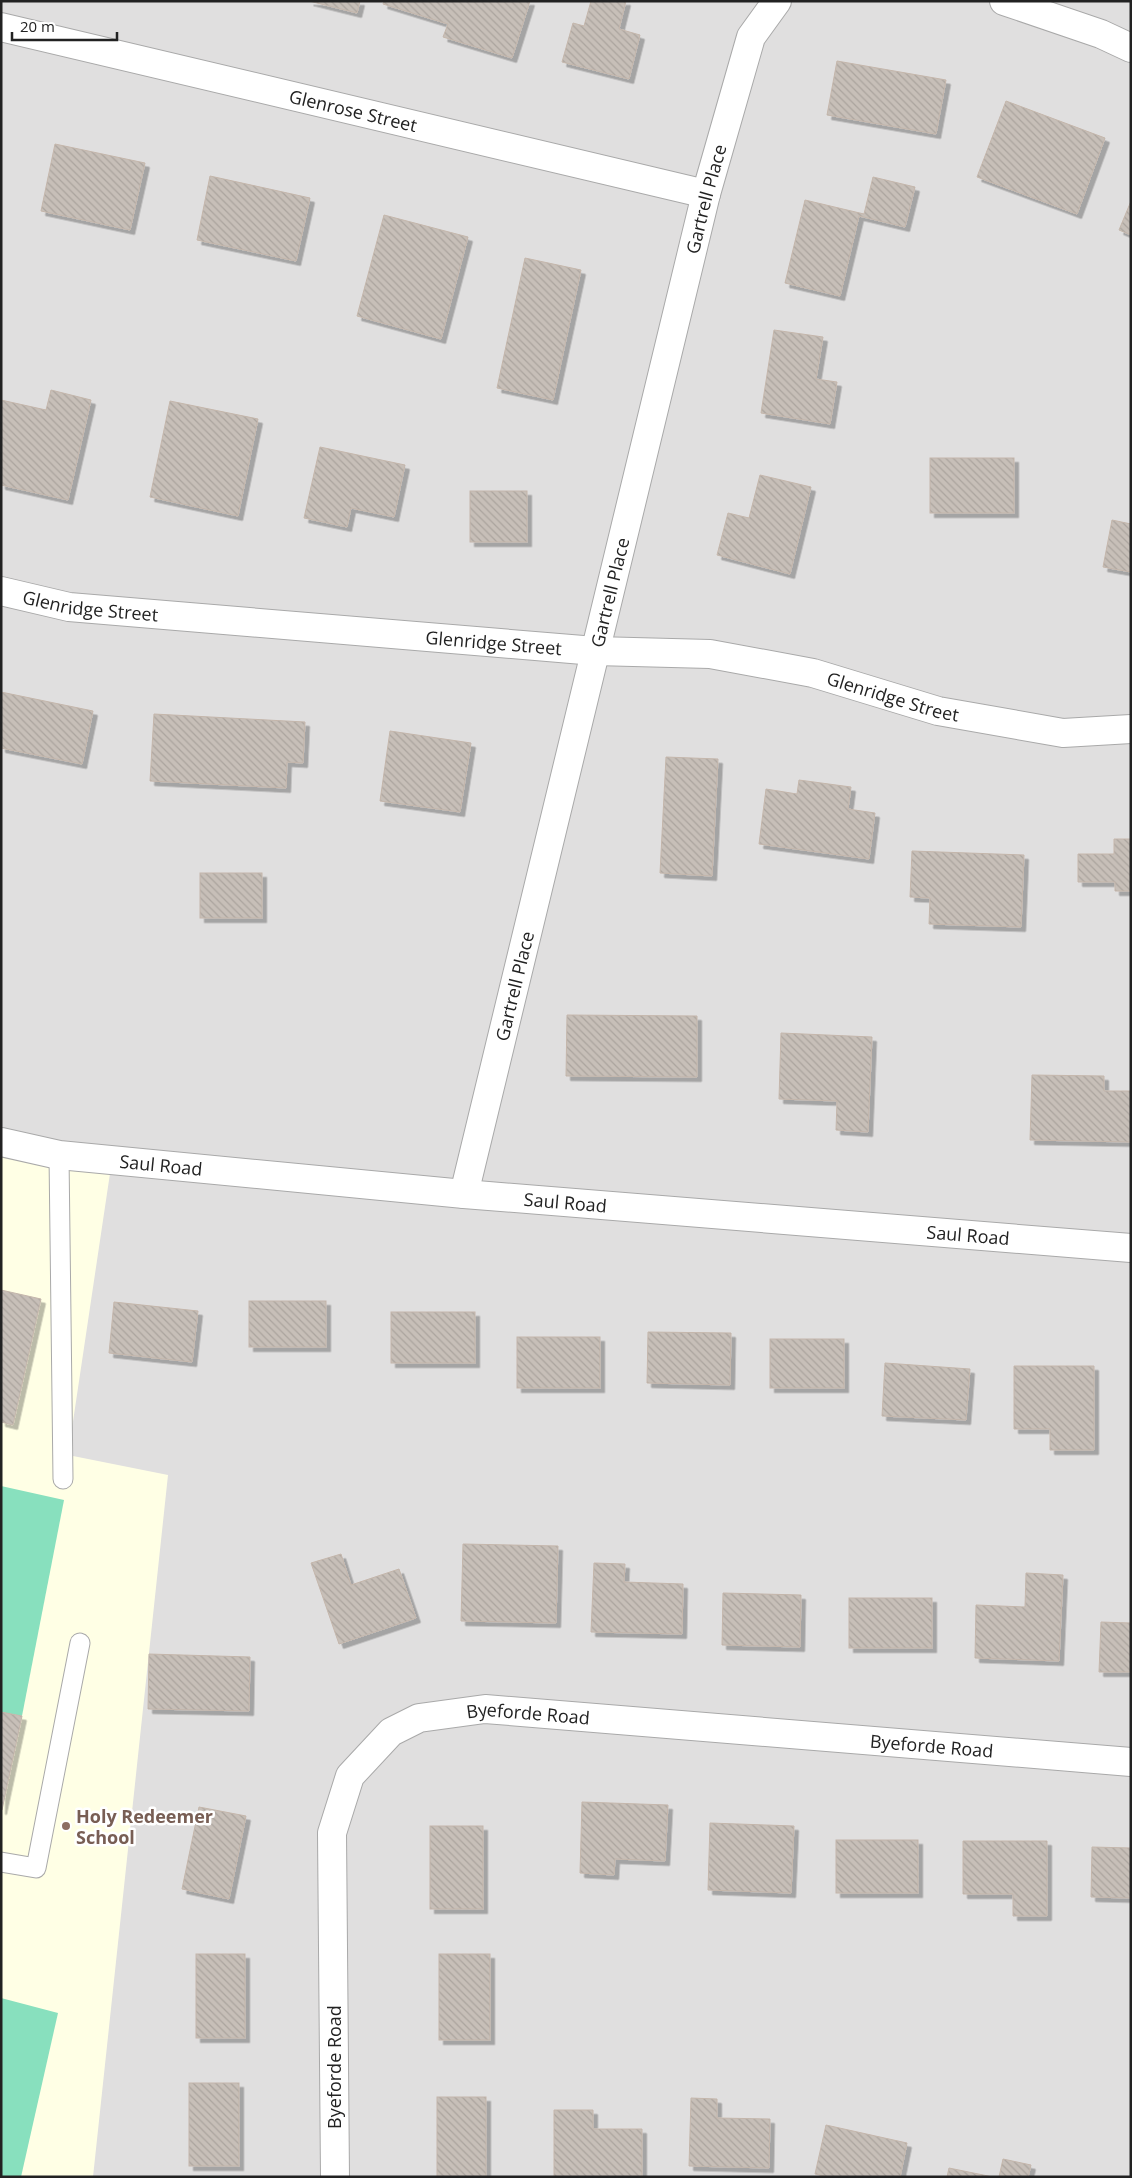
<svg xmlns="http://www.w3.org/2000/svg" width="1132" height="2178" viewBox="0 0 1132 2178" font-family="'Open Sans',sans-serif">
	<defs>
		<pattern id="building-back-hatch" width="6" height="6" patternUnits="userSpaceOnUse" patternTransform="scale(1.25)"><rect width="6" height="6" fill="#c7bfb8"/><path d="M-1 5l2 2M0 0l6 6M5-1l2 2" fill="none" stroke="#aba49e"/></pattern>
		<filter id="shadow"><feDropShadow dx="4.5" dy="4.5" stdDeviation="0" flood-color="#0004"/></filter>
	</defs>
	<rect width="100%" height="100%" fill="#f2efe9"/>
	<rect fill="#e0dfdf" x="1" y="1" width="1130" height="2176"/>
	<polygon fill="#ffffe5" points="1,1142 112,1160 68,1455 168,1475 93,2177 1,2177"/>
	<g fill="#88e0be">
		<polygon points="1,1486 64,1500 22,1716 1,1712"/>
		<polygon points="1,1998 58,2013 21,2177 1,2177"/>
	</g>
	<g fill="url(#building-back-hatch)" stroke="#c4b6ab" filter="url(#shadow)">
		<polygon points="309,1 360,1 357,13"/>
		<polygon points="384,1 530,1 512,58 443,37 448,24 383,4"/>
		<polygon points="591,1 626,1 619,29 640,35 629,79 562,62 573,23 584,26"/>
		<polygon points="837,61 946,80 936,134 827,115"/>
		<polygon points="1006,101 1105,138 1077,214 977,177"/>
		<polygon points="55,144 145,163 130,230 41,211"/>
		<polygon points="210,176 310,198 296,261 197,240"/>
		<polygon points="873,177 915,187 905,227 859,216 840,296 785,283 805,200 864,214"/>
		<polygon points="1131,201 1131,235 1119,230"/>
		<polygon points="384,215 468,237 441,339 357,316"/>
		<polygon points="525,258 581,270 553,400 497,388"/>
		<polygon points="774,330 823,337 816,379 837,382 830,424 761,413"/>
		<polygon points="51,390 91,400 68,500 1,485 1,400 46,410"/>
		<polygon points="170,401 258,419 238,516 150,497"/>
		<polygon points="320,447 405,465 394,517 351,508 347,527 304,518"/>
		<rect x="930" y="458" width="84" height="55"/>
		<polygon points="760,475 811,487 790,574 717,555 728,513 749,518"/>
		<rect x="470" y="491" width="57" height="51"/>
		<polygon points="1112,520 1131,524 1131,572 1103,567"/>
		<polygon points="1,692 93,711 82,764 1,748"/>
		<polygon points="154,714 305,722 303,763 287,762 286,788 150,781"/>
		<polygon points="390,731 471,743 460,812 380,801"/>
		<polygon points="666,757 718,759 712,876 660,873"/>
		<polygon points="799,780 851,787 848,809 875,813 869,859 759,844 766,789 797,794"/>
		<polygon points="1114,839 1131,839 1131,891 1115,891 1115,882 1078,882 1078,854 1114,854"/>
		<polygon points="912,851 1024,855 1021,927 929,924 930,898 910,897"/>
		<rect x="200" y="873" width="62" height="45"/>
		<polygon points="567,1015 697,1016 697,1077 566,1076"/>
		<polygon points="781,1033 872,1037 868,1132 836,1130 837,1101 779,1099"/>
		<polygon points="1032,1075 1104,1076 1104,1091 1131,1091 1131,1142 1030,1140"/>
		<polygon points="1,1290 41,1299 13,1425 1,1422"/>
		<rect x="249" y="1301" width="77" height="46"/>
		<polygon points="114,1302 198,1311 192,1362 109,1353"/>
		<rect x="391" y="1312" width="84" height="51"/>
		<polygon points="648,1332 731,1333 730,1385 647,1383"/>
		<rect x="517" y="1337" width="83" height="51"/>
		<rect x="770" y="1339" width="74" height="49"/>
		<polygon points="885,1363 970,1369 966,1420 882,1416"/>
		<polygon points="1014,1366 1094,1366 1094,1450 1050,1450 1050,1429 1014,1429"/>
		<polygon points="463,1544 558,1546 556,1623 461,1621"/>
		<polygon points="341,1554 351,1585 399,1569 416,1618 339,1644 311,1563"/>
		<polygon points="594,1563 625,1564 624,1582 683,1584 682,1634 591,1632"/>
		<polygon points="1026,1573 1063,1575 1059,1661 975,1658 976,1605 1025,1607"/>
		<polygon points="723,1593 801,1595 800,1647 722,1645"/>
		<rect x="849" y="1598" width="83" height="50"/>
		<polygon points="1101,1622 1131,1623 1131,1672 1099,1672"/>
		<polygon points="149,1654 250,1657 249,1711 148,1709"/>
		<polygon points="1,1712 22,1716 2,1810 1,1810"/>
		<polygon points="582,1802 668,1805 665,1861 615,1859 614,1875 580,1873"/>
		<polygon points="199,1807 246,1816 229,1899 182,1889"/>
		<polygon points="710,1823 794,1826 791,1893 708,1890"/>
		<rect x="430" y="1826" width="53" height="83"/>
		<rect x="836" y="1840" width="82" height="53"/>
		<polygon points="963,1841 1047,1841 1047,1916 1013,1916 1013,1894 963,1894"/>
		<polygon points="1092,1847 1131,1848 1131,1898 1091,1897"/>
		<rect x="196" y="1954" width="49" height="84"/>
		<rect x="439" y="1954" width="51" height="86"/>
		<rect x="189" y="2083" width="50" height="83"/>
		<rect x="437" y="2097" width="49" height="80"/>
		<polygon points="691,2098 717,2099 717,2118 770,2119 769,2168 689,2166"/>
		<polygon points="554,2110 593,2110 593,2129 642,2129 642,2177 554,2177"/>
		<polygon points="826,2125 907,2143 900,2177 829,2177 815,2174"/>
		<polygon points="1003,2159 1031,2165 1028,2177 999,2177"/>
		<polygon points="949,2168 993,2177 947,2177"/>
	</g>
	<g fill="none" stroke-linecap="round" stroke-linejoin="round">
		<defs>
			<g id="service">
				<polyline points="59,1155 63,1479"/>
				<polyline points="1,1862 36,1868 80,1643"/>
			</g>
			<g id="minor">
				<polyline points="1004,1 1101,34 1131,48"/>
				<path id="s1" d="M1 27 706 194"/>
				<path id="s2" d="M1 591 69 607 595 651 710 654 813 673 938 711 1063 733 1131 729"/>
				<path id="s3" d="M1 1142 59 1155 464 1194 1131 1248"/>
				<path id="s4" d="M464 1194 706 194 751 37 777 1"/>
				<path id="s5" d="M335 2177 332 1833 350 1776 391 1732 419 1718 485 1709 1131 1762"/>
			</g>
		</defs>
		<use href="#service" stroke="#a9a9a9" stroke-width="21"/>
		<use href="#minor" stroke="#a9a9a9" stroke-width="30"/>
		<use href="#service" stroke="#fff" stroke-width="19"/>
		<use href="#minor" stroke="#fff" stroke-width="28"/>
	</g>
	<circle fill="#8d6e63" stroke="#fff" stroke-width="2" cx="66" cy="1826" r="5"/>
	<g text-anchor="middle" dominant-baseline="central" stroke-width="5" stroke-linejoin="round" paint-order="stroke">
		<g font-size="18" fill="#222" stroke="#fff">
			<text stroke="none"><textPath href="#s1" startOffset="362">Glenrose Street</textPath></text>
			<text stroke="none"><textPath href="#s4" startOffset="1024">Gartrell Place</textPath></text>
			<text stroke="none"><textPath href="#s4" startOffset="619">Gartrell Place</textPath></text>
			<text stroke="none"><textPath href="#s2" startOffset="91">Glenridge Street</textPath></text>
			<text stroke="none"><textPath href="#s2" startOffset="496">Glenridge Street</textPath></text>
			<text stroke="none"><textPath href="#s2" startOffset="901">Glenridge Street</textPath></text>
			<text stroke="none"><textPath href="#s4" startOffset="214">Gartrell Place</textPath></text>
			<text stroke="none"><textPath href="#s3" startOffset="162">Saul Road</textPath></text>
			<text stroke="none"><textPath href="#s3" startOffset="568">Saul Road</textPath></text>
			<text stroke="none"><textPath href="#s3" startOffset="972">Saul Road</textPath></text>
			<text stroke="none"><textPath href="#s5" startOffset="605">Byeforde Road</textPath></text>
			<text stroke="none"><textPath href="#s5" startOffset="1010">Byeforde Road</textPath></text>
			<text transform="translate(334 2067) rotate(-90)">Byeforde Road</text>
		</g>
		<g font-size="18" font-weight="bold" fill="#785e54" stroke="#fff" text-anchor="start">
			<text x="76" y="1816">Holy Redeemer<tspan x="76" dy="21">School</tspan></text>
		</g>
	</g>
	<rect width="1132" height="2178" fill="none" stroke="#222222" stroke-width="5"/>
	<path d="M12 32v8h105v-8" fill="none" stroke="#222222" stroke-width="2.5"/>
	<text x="20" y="32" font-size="15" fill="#222222" stroke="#ffffff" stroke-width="4" paint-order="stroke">20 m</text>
</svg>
